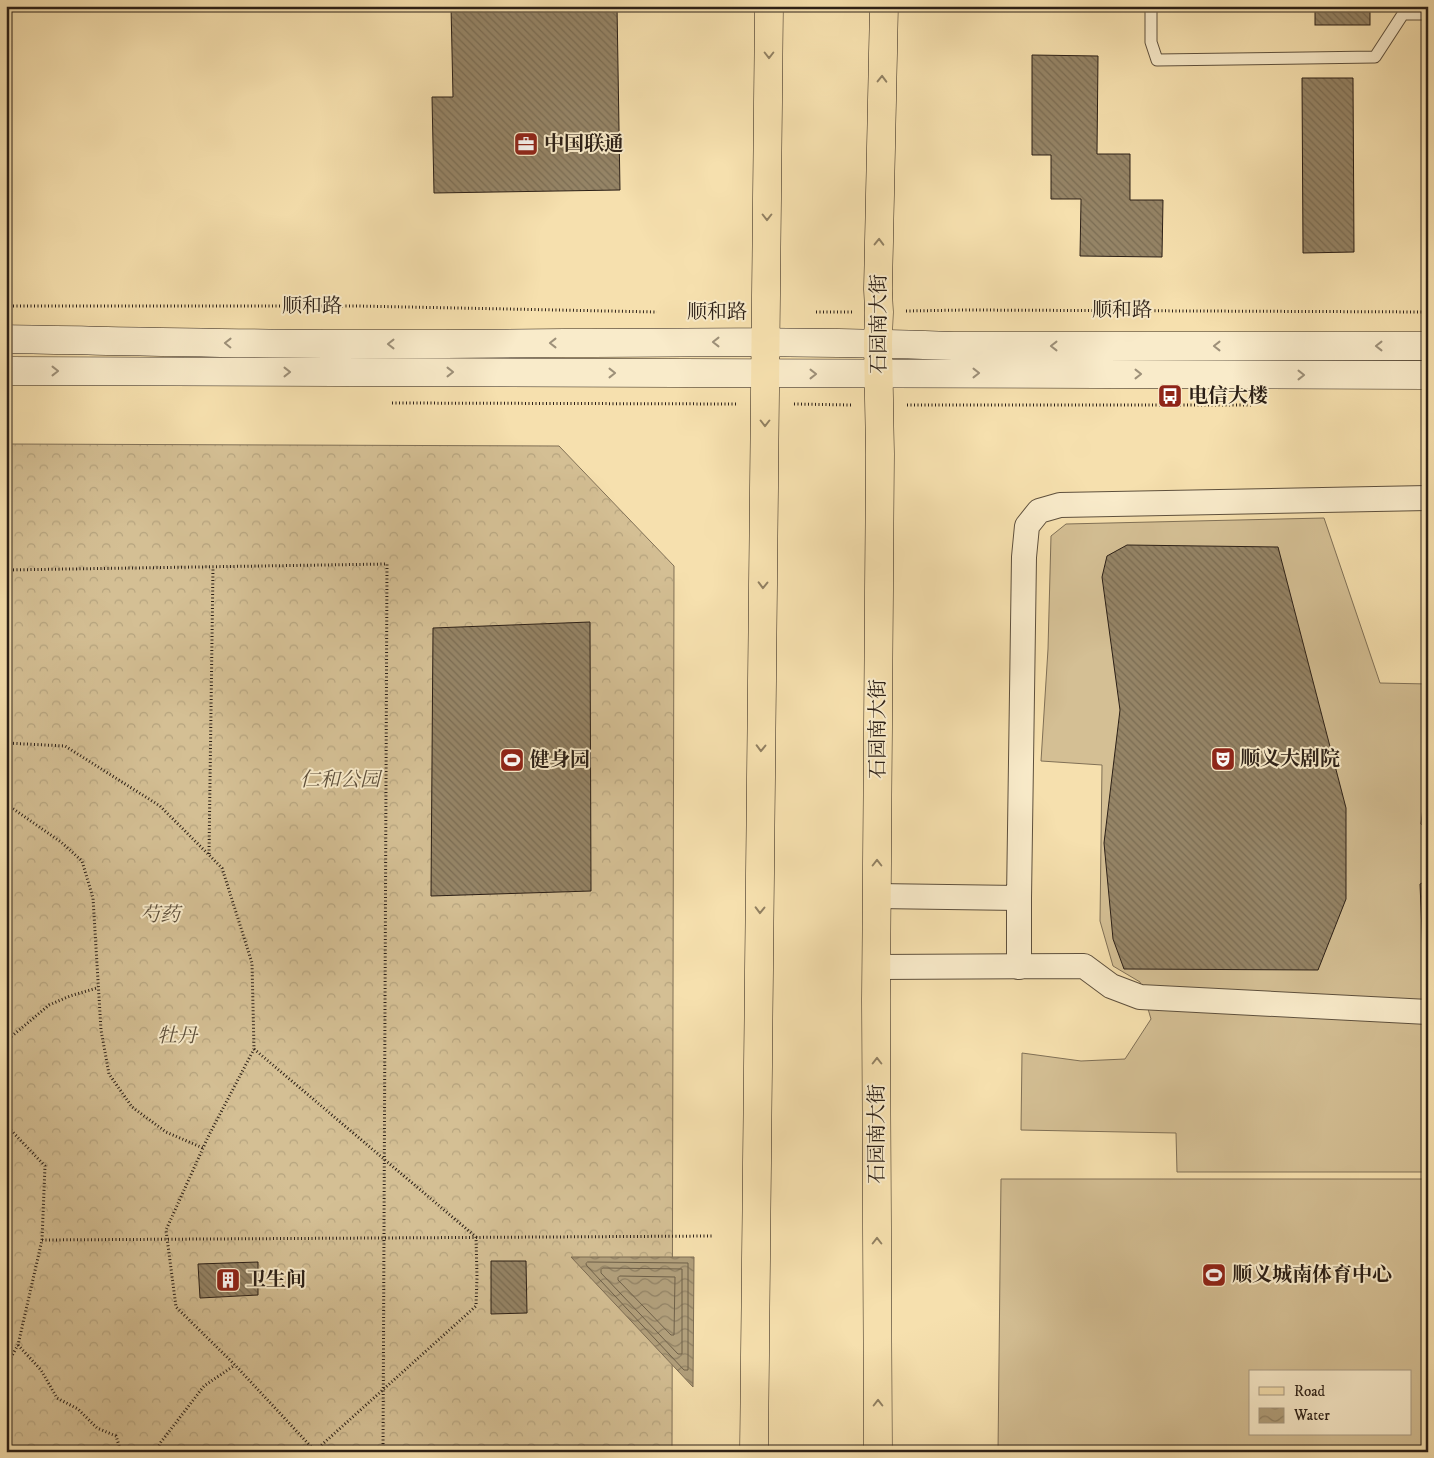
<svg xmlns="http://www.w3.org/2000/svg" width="1434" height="1458" viewBox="0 0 1434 1458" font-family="'IM FELL DW Pica','Noto Serif SC',serif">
	<defs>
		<pattern id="forest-crowns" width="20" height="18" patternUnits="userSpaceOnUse" patternTransform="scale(1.25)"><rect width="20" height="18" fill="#d4bf94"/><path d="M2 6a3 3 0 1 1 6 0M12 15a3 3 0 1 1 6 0" fill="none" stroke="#b6a47f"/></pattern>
		<pattern id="water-waves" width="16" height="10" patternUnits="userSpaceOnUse" patternTransform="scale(1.25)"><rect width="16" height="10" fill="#b19f7b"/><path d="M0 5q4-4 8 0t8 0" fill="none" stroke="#908164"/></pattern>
		<pattern id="building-back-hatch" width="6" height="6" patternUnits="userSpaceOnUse" patternTransform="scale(1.25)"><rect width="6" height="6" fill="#958466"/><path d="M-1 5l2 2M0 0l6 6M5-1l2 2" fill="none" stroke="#7a6c53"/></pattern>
	</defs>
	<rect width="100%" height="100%" fill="#f6e0ae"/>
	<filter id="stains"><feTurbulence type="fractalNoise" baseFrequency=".004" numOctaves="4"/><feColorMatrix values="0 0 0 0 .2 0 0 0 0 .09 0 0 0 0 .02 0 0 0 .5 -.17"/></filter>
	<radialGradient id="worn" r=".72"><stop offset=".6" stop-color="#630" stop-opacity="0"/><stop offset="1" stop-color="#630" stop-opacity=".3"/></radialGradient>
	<polygon fill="url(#forest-crowns)" stroke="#807056" points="6,444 559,446 674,566 672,1452 6,1452"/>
	<g fill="#d4bf94" stroke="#807056" fill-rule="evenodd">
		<polygon points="1324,518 1380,683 1428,684 1428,1172 1177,1172 1176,1133 1021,1130 1022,1053 1081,1061 1125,1059 1151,1019 1140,982 1113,966 1100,921 1102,765 1041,761 1048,649 1051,536 1066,524"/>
		<path d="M1001 1179H1428V1452H998ZM1250 1372H1410V1434H1250Z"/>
	</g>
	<polygon fill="url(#water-waves)" stroke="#7c6c53" points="571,1257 694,1257 693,1387"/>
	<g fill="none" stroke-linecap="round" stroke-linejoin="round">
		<g stroke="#6e6049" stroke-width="1">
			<polygon points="588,1262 688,1263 688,1370 684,1370 587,1266 586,1264"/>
			<polygon points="603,1268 682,1269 682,1354 678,1354 601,1273 601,1270"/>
			<polygon points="620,1276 675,1277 674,1335 671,1335 618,1280 618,1278"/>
		</g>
	</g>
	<g fill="url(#building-back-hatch)" stroke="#2c2017">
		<polygon points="451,6 617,6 620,190 434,193 432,97 453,97"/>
		<polygon points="1031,6 1103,6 1103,9 1031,10"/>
		<rect x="1315" y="6" width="55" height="19"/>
		<polygon points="1032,55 1098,56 1097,154 1130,154 1130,200 1163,200 1162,257 1080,256 1081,199 1051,199 1051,155 1032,155"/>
		<polygon points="1302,78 1353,78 1354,252 1303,253"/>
		<polygon points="1127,545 1278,547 1346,808 1346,899 1318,970 1124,969 1113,939 1104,843 1120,710 1102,577 1107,556"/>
		<polygon points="590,622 591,891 431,896 433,628"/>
		<polygon points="1428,765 1428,831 1421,824"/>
		<polygon points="1428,880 1428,957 1423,955 1420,884"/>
		<polygon points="491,1261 526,1261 527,1313 491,1314"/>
		<polygon points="258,1262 258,1295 200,1298 198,1264"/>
	</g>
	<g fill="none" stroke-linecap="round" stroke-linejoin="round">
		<defs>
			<polyline id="service" points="1151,6 1151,42 1157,60 1375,57 1403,14 1428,14"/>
			<g id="minor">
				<polyline points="877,896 1019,898 1024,557 1027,526 1039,511 1060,505 1428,498"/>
				<polyline points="1019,898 1019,967"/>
				<polyline points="877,967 1084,966 1111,986 1140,997 1428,1012"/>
			</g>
			<g id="secondary">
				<path d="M6 339C124 341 241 344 358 344 557 345 755 338 953 346H1428"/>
				<polyline points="6,371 1428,375"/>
			</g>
			<g id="primary">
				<polyline points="754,1452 769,6"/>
				<polyline points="878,1452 876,1000 880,454 878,343 879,312 878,289 884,6"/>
			</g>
		</defs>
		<use href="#service" stroke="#5e503d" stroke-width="13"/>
		<use href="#minor" stroke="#5e503d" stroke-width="26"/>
		<use href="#secondary" stroke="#2c2017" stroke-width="29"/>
		<use href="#primary" stroke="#2c2017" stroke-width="29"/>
		<g stroke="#2c2017" stroke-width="3" stroke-dasharray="1 2.5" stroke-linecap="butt">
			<polyline points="6,306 357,306 657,312"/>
			<polyline points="906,311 967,310 1428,312"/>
			<polyline points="816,312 852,312"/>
			<polyline points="392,403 738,404"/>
			<polyline points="794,404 851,405"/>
			<polyline points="907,405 1253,405"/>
			<polyline points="6,570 387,564 383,1452"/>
			<polyline points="6,743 65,746 160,806 222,868 252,963 254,1049 208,1137 166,1230 176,1307 235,1365 316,1452"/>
			<polyline points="6,801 12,808 61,842 82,861 93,898 101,1030 109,1074 132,1107 166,1132 203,1148"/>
			<polyline points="209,854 213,567"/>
			<polyline points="6,1041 49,1005 70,996 97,988"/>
			<polyline points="254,1049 476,1237 477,1277 476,1306 316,1450"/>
			<polyline points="6,1125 45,1166 42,1240 18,1345 6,1366"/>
			<polyline points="42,1240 712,1236"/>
			<polyline points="18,1345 41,1370 57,1398 78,1409 97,1428 116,1436 121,1452"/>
			<polyline points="156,1452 161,1442 204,1386 235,1365"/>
		</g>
		<use href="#service" stroke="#f9ebca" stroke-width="11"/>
		<use href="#minor" stroke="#f9ebca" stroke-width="24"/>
		<use href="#secondary" stroke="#f9ebca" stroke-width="28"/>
		<use href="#primary" stroke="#f6e0ae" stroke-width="28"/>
	</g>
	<defs><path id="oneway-chevron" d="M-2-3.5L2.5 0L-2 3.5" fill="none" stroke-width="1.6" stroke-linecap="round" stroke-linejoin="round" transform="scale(1.25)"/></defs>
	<g stroke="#918062">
		<use href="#oneway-chevron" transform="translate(769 55) rotate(90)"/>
		<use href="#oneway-chevron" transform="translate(882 79) rotate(-89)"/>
		<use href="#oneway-chevron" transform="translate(767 217) rotate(90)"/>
		<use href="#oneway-chevron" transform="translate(879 242) rotate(-89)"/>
		<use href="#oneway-chevron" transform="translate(765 423) rotate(90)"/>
		<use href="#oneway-chevron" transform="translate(763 585) rotate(91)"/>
		<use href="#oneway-chevron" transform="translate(761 748) rotate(91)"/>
		<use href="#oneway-chevron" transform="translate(877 863) rotate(-90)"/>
		<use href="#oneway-chevron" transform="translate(760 910) rotate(91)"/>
		<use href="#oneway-chevron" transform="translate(877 1061) rotate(-90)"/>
		<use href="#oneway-chevron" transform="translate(877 1241) rotate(-90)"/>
		<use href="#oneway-chevron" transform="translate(878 1403) rotate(-90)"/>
	</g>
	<g stroke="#9d9079">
		<use href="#oneway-chevron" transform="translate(716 342) rotate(-180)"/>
		<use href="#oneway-chevron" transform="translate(228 343) rotate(-179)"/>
		<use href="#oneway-chevron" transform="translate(553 343) rotate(180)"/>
		<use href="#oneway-chevron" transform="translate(391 344) rotate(180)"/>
		<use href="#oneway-chevron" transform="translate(1054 346) rotate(-180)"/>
		<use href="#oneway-chevron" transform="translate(1217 346) rotate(-180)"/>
		<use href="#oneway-chevron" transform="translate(1379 346) rotate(-180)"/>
		<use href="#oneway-chevron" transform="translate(55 371)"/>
		<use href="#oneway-chevron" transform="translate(287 372)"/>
		<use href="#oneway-chevron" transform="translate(450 372)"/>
		<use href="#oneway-chevron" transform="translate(612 373)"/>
		<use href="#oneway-chevron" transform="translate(976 373)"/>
		<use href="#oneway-chevron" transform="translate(813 374)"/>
		<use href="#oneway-chevron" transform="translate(1138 374)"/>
		<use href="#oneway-chevron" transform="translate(1301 375)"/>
	</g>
	<defs>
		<symbol id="office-square" viewBox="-11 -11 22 22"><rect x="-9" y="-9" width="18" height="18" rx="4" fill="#8f2418" stroke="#f9ebca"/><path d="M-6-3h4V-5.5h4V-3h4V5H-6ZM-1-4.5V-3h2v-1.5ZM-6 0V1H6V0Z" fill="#fff"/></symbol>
		<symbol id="bus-square" viewBox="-11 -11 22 22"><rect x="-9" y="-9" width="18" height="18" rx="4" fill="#8f2418" stroke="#f9ebca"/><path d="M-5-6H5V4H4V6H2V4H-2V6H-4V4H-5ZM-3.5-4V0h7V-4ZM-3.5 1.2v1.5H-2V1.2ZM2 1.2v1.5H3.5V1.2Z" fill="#fff"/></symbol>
		<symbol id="theatre-square" viewBox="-11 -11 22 22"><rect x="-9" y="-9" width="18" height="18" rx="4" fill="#8f2418" stroke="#f9ebca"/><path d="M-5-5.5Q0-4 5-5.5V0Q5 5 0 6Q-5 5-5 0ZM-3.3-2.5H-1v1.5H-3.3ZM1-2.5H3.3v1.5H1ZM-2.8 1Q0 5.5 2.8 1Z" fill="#fff"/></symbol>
		<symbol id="stadium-square" viewBox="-11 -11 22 22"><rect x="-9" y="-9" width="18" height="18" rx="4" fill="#8f2418" stroke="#f9ebca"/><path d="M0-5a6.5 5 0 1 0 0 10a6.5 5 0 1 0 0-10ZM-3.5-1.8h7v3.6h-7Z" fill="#fff"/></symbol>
		<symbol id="building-square" viewBox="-11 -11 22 22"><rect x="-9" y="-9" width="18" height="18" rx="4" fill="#8f2418" stroke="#f9ebca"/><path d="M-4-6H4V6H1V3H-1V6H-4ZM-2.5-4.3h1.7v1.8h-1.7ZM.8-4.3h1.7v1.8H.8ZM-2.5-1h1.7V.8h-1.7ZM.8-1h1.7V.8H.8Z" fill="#fff"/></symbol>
	</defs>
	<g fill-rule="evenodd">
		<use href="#office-square" x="512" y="130" width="28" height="28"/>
		<use href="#bus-square" x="1156" y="382" width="28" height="28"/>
		<use href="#theatre-square" x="1209" y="745" width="28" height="28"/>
		<use href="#stadium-square" x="498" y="746" width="28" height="28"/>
		<use href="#stadium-square" x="1200" y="1261" width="28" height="28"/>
		<use href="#building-square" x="214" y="1266" width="28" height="28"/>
	</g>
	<g text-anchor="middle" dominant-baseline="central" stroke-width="4" stroke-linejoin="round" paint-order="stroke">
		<g font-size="20" font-weight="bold" fill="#2c2017" stroke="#f9ebca" text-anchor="start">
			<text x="544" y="144">中国联通</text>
			<text x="1188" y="396">电信大楼</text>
			<text x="1240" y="759">顺义大剧院</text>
			<text x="530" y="760">健身园</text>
			<text x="1232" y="1275">顺义城南体育中心</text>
			<text x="246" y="1280">卫生间</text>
		</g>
		<g font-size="20" fill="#2c2017" stroke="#f9ebca">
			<text x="312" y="306">顺和路</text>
			<text x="1122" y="310">顺和路</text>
			<text x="717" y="312">顺和路</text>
			<text transform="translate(879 324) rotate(-90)">石园南大街</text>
			<text transform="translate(878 729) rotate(-90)">石园南大街</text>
			<text transform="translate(877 1134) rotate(-90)">石园南大街</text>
		</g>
		<g font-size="20" font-style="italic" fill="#5e503c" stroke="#f9ebca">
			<text x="340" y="780">仁和公园</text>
			<text x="160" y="915">芍药</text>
			<text x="177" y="1036">牡丹</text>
		</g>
	</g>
	<rect width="1434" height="1458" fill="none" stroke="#f6e0ae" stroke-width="25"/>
	<rect x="8" y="8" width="1419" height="1443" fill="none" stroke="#2c2017" stroke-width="2.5"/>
	<rect x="12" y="12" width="1409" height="1433" fill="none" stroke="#2c2017"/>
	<rect x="1249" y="1370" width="162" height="65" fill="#f9ebca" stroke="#a79a82"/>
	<rect x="1259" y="1387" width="25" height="8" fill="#f6e0ae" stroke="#a79a82"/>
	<text x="1294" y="1396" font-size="15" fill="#2c2017">Road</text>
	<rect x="1259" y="1408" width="25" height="15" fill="url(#water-waves)" stroke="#a79a82"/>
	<text x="1294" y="1420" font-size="15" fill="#2c2017">Water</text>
	<rect width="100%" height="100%" filter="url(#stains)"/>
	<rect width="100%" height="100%" fill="url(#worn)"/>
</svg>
